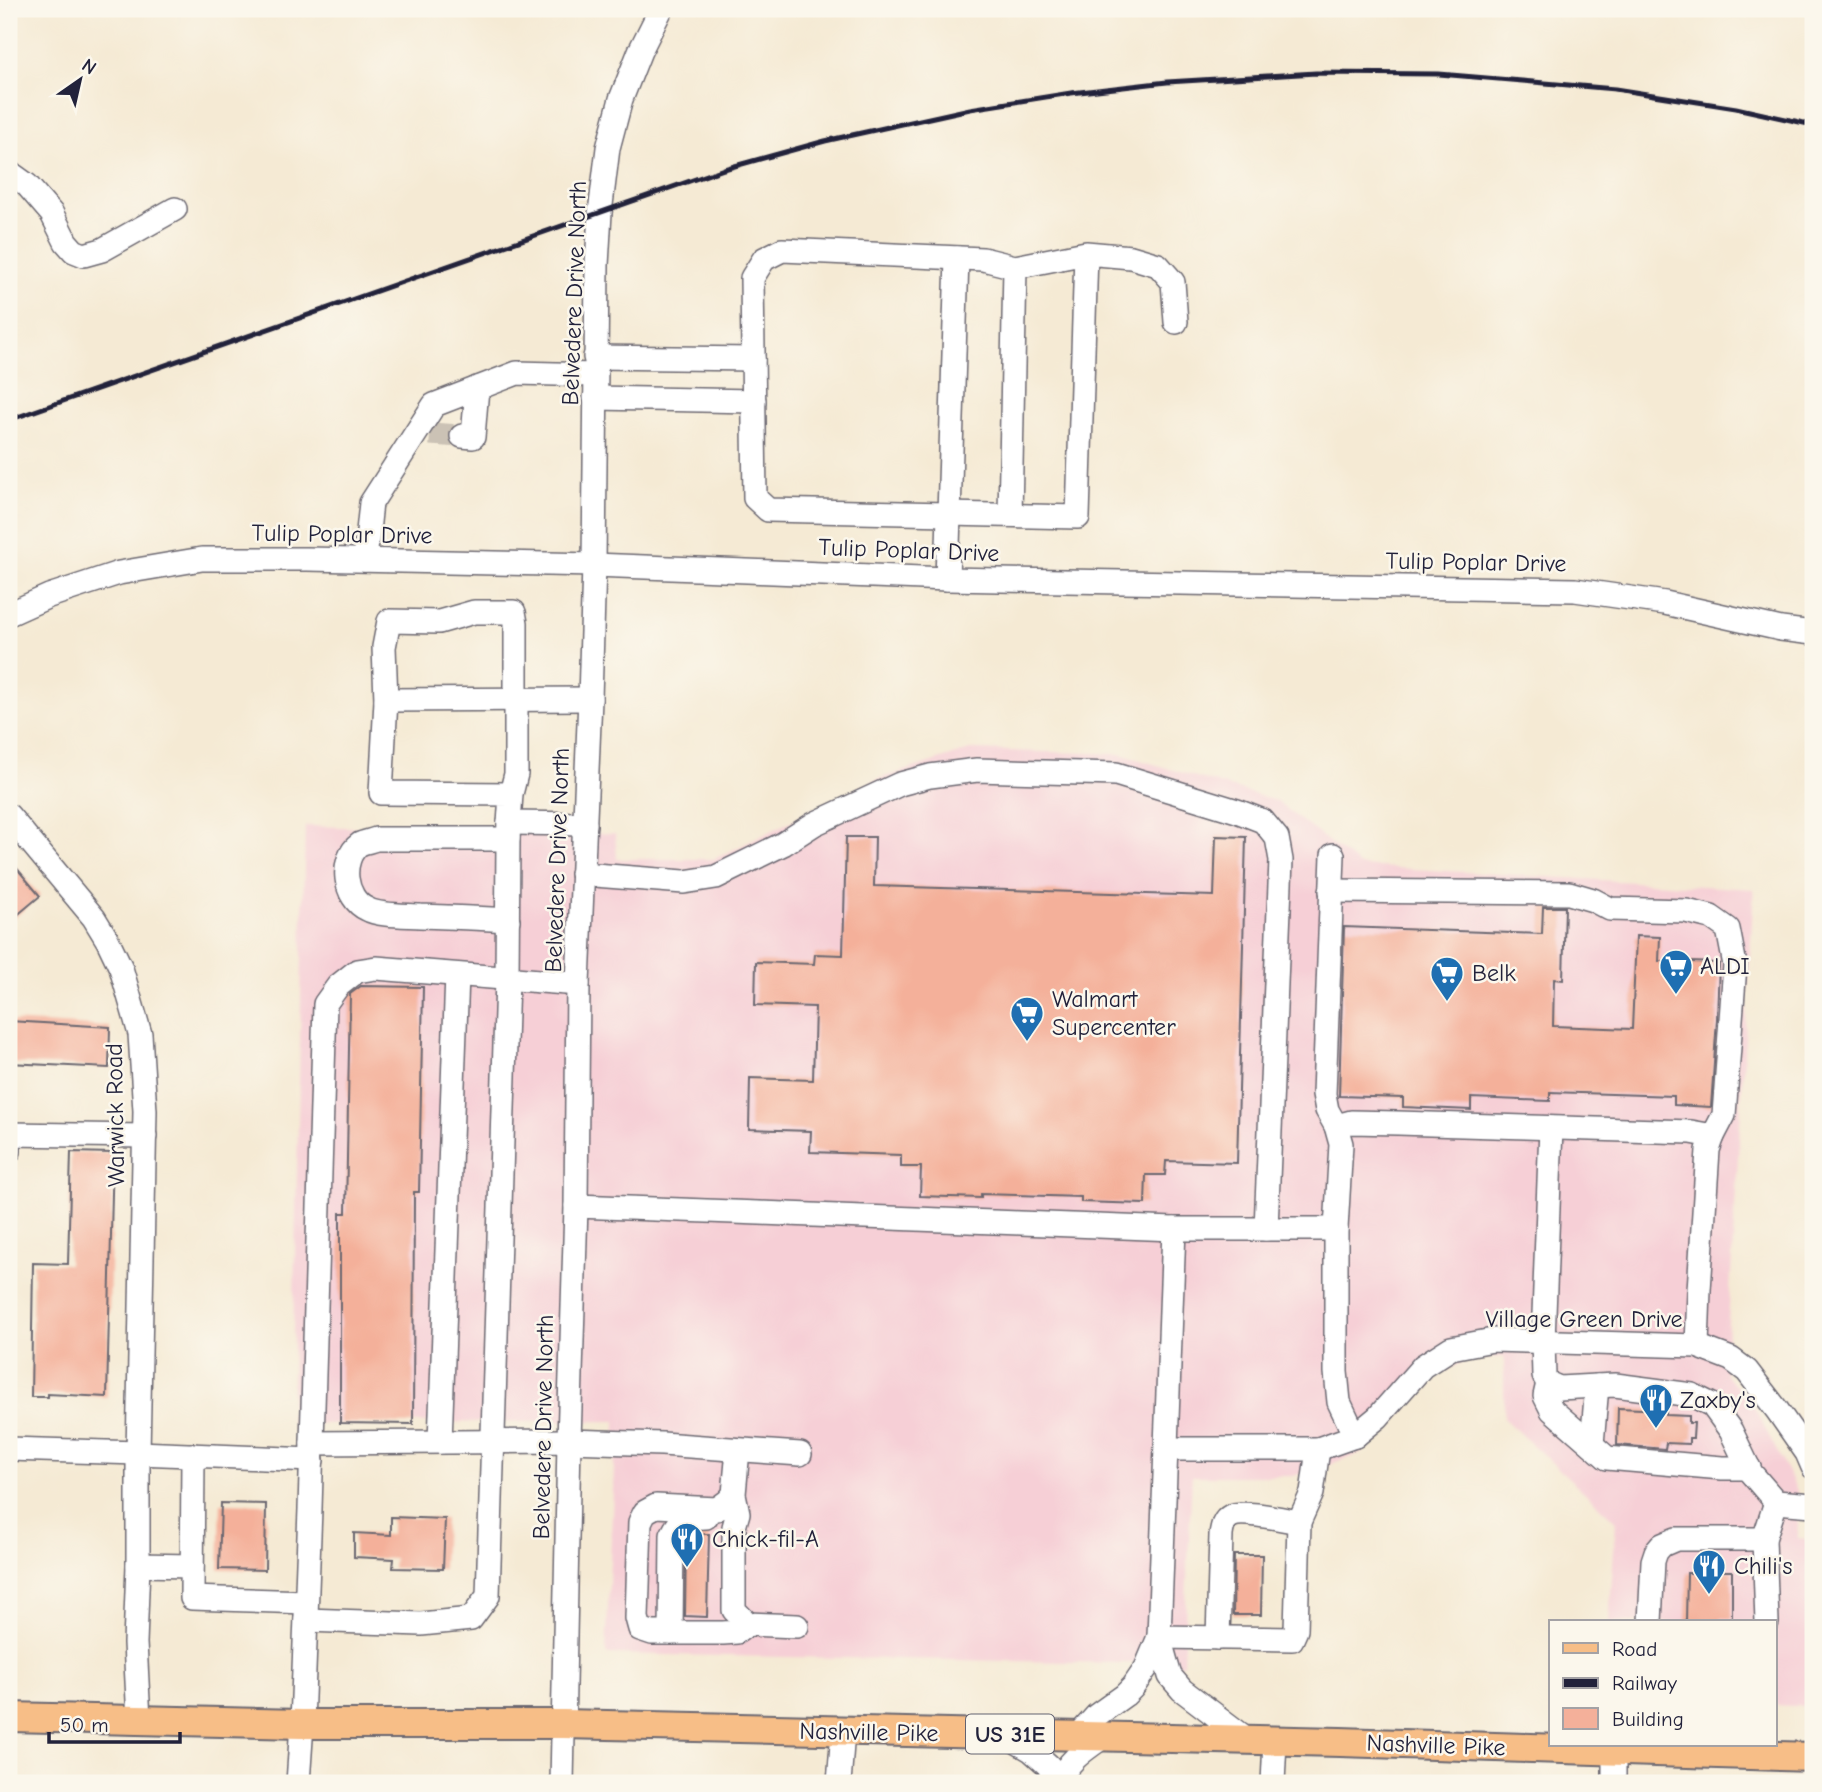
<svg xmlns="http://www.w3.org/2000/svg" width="1822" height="1792" viewBox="0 0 1822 1792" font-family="'Comic Neue',sans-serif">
	<rect width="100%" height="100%" fill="#fbf7ec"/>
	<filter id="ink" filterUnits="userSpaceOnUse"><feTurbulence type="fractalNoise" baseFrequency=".0143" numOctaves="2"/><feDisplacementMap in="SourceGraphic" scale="14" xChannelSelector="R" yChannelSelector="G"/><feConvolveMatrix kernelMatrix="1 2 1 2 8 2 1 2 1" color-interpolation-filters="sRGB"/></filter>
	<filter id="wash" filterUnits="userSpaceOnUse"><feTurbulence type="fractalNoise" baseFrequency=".00686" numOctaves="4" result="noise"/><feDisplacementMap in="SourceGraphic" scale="28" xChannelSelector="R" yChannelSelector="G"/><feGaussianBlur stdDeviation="1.57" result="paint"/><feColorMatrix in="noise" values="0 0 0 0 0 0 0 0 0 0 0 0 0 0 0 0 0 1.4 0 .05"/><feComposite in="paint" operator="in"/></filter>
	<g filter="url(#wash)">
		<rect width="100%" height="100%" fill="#f5ead4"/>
		<polygon fill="#f6cfd6" points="970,750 1120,754 1276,801 1360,866 1754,889 1725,1375 1749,1397 1797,1490 1798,1538 1813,1540 1813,1707 1775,1705 1775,1622 1609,1622 1616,1521 1504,1419 1504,1357 1468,1359 1430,1379 1400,1416 1360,1454 1293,1476 1192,1476 1183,1664 606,1654 616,1421 291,1424 305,826 615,834 617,859 714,859 875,780"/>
		<g id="blocks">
			<g fill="#f4b09a">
				<polygon points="1216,836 1246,837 1237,1163 1166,1161 1165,1175 1146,1175 1145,1204 1081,1202 1081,1197 981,1194 981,1198 920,1196 921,1167 901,1167 901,1155 810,1152 811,1131 749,1129 750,1078 813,1080 815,1007 755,1005 756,962 814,964 815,954 843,955 846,837 875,837 874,886 1214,896"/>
				<polygon points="9,859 40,896 9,922"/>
				<polygon points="1543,907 1565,907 1563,980 1554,979 1553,1026 1632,1029 1636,936 1660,937 1659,961 1719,963 1717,1019 1711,1107 1674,1105 1674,1096 1550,1092 1550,1101 1471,1098 1471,1110 1403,1107 1403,1098 1339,1096 1344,927 1542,934"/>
				<polygon points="361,986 423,987 419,1192 414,1192 413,1424 340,1423 340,1213 346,1213 350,994"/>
				<polygon points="9,1021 110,1027 109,1068 9,1063"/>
				<polygon points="71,1152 113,1153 107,1397 48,1394 48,1397 31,1397 33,1263 68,1264"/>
				<polygon points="1618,1408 1666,1410 1666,1415 1689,1416 1689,1423 1694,1423 1693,1438 1689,1438 1689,1444 1666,1443 1665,1449 1617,1445"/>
				<polygon points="221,1503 266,1504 265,1570 219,1569"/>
				<polygon points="391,1517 445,1519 443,1569 393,1568 394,1559 354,1557 354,1533 391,1535"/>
				<polygon points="689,1534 709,1534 707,1617 685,1616 686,1539"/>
				<polygon points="1234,1555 1262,1555 1261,1615 1233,1615"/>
				<polygon points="1717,1571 1732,1571 1732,1619 1721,1618 1721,1622 1686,1622 1687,1573 1717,1573"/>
			</g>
		</g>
	</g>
	<g filter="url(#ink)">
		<use href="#blocks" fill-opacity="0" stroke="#6c6871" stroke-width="2"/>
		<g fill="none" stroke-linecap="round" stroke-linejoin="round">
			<polyline stroke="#cbc2b5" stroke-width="23" stroke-dasharray="23 11" stroke-linecap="butt" points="430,434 462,436"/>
			<defs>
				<g id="minor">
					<polyline points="9,172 27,185 52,214 66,242 74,251 84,255 102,250 175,209"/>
					<polyline points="1086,253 1078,517 768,510 755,498 752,278 764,259 782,250 983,259 1015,267 1086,253 1131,257 1158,265 1173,282 1176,322"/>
					<polyline points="595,357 753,359"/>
					<polyline points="595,398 754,401"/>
					<polyline points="462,436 473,437 477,388"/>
					<polyline points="1010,515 1015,267"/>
					<polyline points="365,560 371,503 434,405 517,373 595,375"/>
					<polyline points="947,579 957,258"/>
					<polyline points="9,614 49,596 119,573 202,559 307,559 594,565 947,579 1575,590 1665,603 1781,629 1813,633"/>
					<polyline points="386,700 590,699"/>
					<polyline points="9,816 94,918 108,941 121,968 140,1034 145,1111 138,1453 9,1449"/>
					<polyline points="509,823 585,824"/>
					<polyline points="1333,855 1324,1094 1327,1110 1336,1126 1341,1144 1336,1229 1336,1372 1339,1402 1355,1436"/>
					<polyline points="582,874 684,882 716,877 783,844 814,824 900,784 930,776 977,770 1116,774 1237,811 1263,821 1277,838 1281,860 1266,1229"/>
					<polyline points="1331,891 1569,893 1593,900 1610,909 1686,911 1711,917 1728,929 1735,965 1724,1115 1713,1136 1708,1150 1699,1290 1697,1346"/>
					<path d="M508 920C478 918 449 917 420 916 406 915 379 916 367 909 344 899 339 859 360 844 364 842 371 841 376 839H508"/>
					<polyline points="1336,1126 1351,1122 1398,1123 1691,1132 1713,1136"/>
					<polyline points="1551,1128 1543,1341 1544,1376 1548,1383 1559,1388 1615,1385 1692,1395 1712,1405 1731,1431 1751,1473 1776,1502 1813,1505"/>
					<polyline points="9,1151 9,1134 145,1136"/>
					<polyline points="576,1206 1174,1229 1336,1229"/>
					<polyline points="1174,1229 1159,1637 1170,1676 1182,1690 1248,1740"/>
					<polyline points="1548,1383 1545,1396 1552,1410 1607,1458 1722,1468 1749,1468"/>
					<polyline points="440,1442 457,975"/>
					<polyline points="312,1443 569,1441 662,1444 800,1454"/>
					<polyline points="1592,1444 1597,1386"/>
					<polyline points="1166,1449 1318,1449 1355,1436 1378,1417 1423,1366 1451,1348 1493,1340 1697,1346 1731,1359 1747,1371 1777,1410 1807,1453 1813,1467"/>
					<polyline points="193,1455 192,1598 306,1602"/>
					<polyline points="734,1494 728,1501 717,1509 656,1506 645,1512 640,1522 637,1618 640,1629 652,1633 723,1633 737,1632 748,1624 734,1610 734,1527 738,1513 734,1494 738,1450"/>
					<polyline points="138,1565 192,1566"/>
					<polyline points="306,1620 421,1624 471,1619 488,1596 507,979 508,839 511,794 516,774 516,623 514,612 474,612 439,622 389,621 384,647 386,700 381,793 511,794"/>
					<polyline points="1650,1622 1653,1561 1656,1552 1662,1545 1676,1539 1764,1539"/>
					<polyline points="1767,1622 1764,1539 1776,1502"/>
					<polyline points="748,1624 797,1626"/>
					<path d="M671 1633 672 1535C681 1516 687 1518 706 1517"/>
					<polyline points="1159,1637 1292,1639 1296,1630 1299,1522 1312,1493 1318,1449"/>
					<path d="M1218 1638 1221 1535C1222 1528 1223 1520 1231 1516 1242 1510 1286 1520 1299 1522"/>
					<polyline points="139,1720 135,1643 138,1565 138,1453 312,1460"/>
					<polyline points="1003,1734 1031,1750 1049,1766 1055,1783"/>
					<polyline points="1078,1736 1097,1715 1125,1695 1133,1687 1146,1668 1159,1637"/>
					<polyline points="298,1783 302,1724 310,1509 325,1004 338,986 357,971 376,968 578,984"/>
					<polyline points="562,1783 569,1441 576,1206 578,984 590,699 594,565 597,265 600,213 608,148 621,99 640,51 661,9"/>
					<polyline points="839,1783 843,1731"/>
					<path d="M1059 1783C1067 1761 1084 1750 1103 1737"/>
					<polyline points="1273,1783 1275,1741"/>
					<polyline points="1614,1783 1614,1750"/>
				</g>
				<polyline id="major" points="9,1717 302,1724 563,1724 1340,1742 1813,1757"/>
			</defs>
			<use href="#minor" stroke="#6c6871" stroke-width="26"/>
			<use href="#major" stroke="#6c6871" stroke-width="32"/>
			<use href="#minor" stroke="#fff" stroke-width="23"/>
			<use href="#major" stroke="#f7be87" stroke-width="28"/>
			<polyline stroke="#22223b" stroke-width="5" points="9,420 724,169 825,141 970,109 1071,93 1167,82 1316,73 1439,74 1615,89 1736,108 1813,125"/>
		</g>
	</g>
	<defs>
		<symbol id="supermarket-pin" viewBox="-11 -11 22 30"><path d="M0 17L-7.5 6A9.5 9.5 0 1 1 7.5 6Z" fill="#1f6fb2" stroke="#fbf7ec"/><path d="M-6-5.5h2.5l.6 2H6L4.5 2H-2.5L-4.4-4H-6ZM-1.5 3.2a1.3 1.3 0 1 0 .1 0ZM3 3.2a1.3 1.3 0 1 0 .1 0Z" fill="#fff"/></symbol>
		<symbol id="restaurant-pin" viewBox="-11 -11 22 30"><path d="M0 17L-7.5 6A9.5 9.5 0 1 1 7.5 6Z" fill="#1f6fb2" stroke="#fbf7ec"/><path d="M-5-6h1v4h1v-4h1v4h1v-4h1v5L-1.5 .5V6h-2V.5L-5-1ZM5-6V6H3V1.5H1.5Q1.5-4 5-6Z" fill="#fff"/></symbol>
	</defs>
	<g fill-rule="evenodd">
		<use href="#supermarket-pin" x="1657" y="947" width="38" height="52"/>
		<use href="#supermarket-pin" x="1428" y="954" width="38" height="52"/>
		<use href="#supermarket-pin" x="1008" y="994" width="38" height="52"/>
		<use href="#restaurant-pin" x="1637" y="1381" width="38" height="52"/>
		<use href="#restaurant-pin" x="668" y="1520" width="38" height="52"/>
		<use href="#restaurant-pin" x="1690" y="1547" width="38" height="52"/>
	</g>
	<g text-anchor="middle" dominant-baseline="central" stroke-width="5" stroke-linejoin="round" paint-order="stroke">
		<rect fill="#fbf7ec" stroke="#636270" stroke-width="2" x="966" y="1714.5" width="88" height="39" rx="5"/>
		<g font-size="23" font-weight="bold" fill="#22223b">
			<text x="1010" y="1734">US 31E</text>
		</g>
		<g font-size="24" fill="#22223b" stroke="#fbf7ec">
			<text transform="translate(574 293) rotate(-88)">Belvedere Drive North</text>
			<text transform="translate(342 534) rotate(1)">Tulip Poplar Drive</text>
			<text transform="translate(909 550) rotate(2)">Tulip Poplar Drive</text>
			<text transform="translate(1476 562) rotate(1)">Tulip Poplar Drive</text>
			<text transform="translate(557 860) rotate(-88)">Belvedere Drive North</text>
			<text transform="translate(115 1115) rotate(-91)">Warwick Road</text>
			<text x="1584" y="1319">Village Green Drive</text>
			<text transform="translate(543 1427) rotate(-89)">Belvedere Drive North</text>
			<text transform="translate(869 1732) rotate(1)">Nashville Pike</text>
			<text transform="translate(1436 1745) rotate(2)">Nashville Pike</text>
		</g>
		<g font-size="24" fill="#22223b" stroke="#fbf7ec" text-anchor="start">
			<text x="1700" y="966">ALDI</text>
			<text x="1472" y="973">Belk</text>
			<text x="1052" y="999">Walmart<tspan x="1052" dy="28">Supercenter</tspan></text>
			<text x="1680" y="1400">Zaxby's</text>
			<text x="712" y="1539">Chick-fil-A</text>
			<text x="1734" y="1566">Chili's</text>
		</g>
	</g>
	<rect width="1822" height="1792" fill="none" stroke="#fbf7ec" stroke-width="35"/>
	<rect x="1549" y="1620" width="228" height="126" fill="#fbf7ec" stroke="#a4a2a5" stroke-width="2"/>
	<rect x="1563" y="1643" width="35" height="10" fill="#f7be87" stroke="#a4a2a5" stroke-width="2"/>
	<text x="1612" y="1656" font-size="21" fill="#22223b">Road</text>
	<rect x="1563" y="1678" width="35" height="10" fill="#22223b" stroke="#a4a2a5" stroke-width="2"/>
	<text x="1612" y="1690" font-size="21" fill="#22223b">Railway</text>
	<rect x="1563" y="1708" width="35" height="21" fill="#f4b09a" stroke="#a4a2a5" stroke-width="2"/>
	<text x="1612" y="1726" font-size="21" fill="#22223b">Building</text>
	<g transform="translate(80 80) rotate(34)" stroke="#fbf7ec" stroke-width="5" paint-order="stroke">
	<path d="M0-5L12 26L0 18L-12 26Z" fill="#22223b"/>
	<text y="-10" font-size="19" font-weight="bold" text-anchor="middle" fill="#22223b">N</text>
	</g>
	<path d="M49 1732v10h131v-10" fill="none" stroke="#22223b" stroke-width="3.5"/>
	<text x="60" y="1732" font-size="21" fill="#22223b" stroke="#fbf7ec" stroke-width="5" paint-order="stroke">50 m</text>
</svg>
